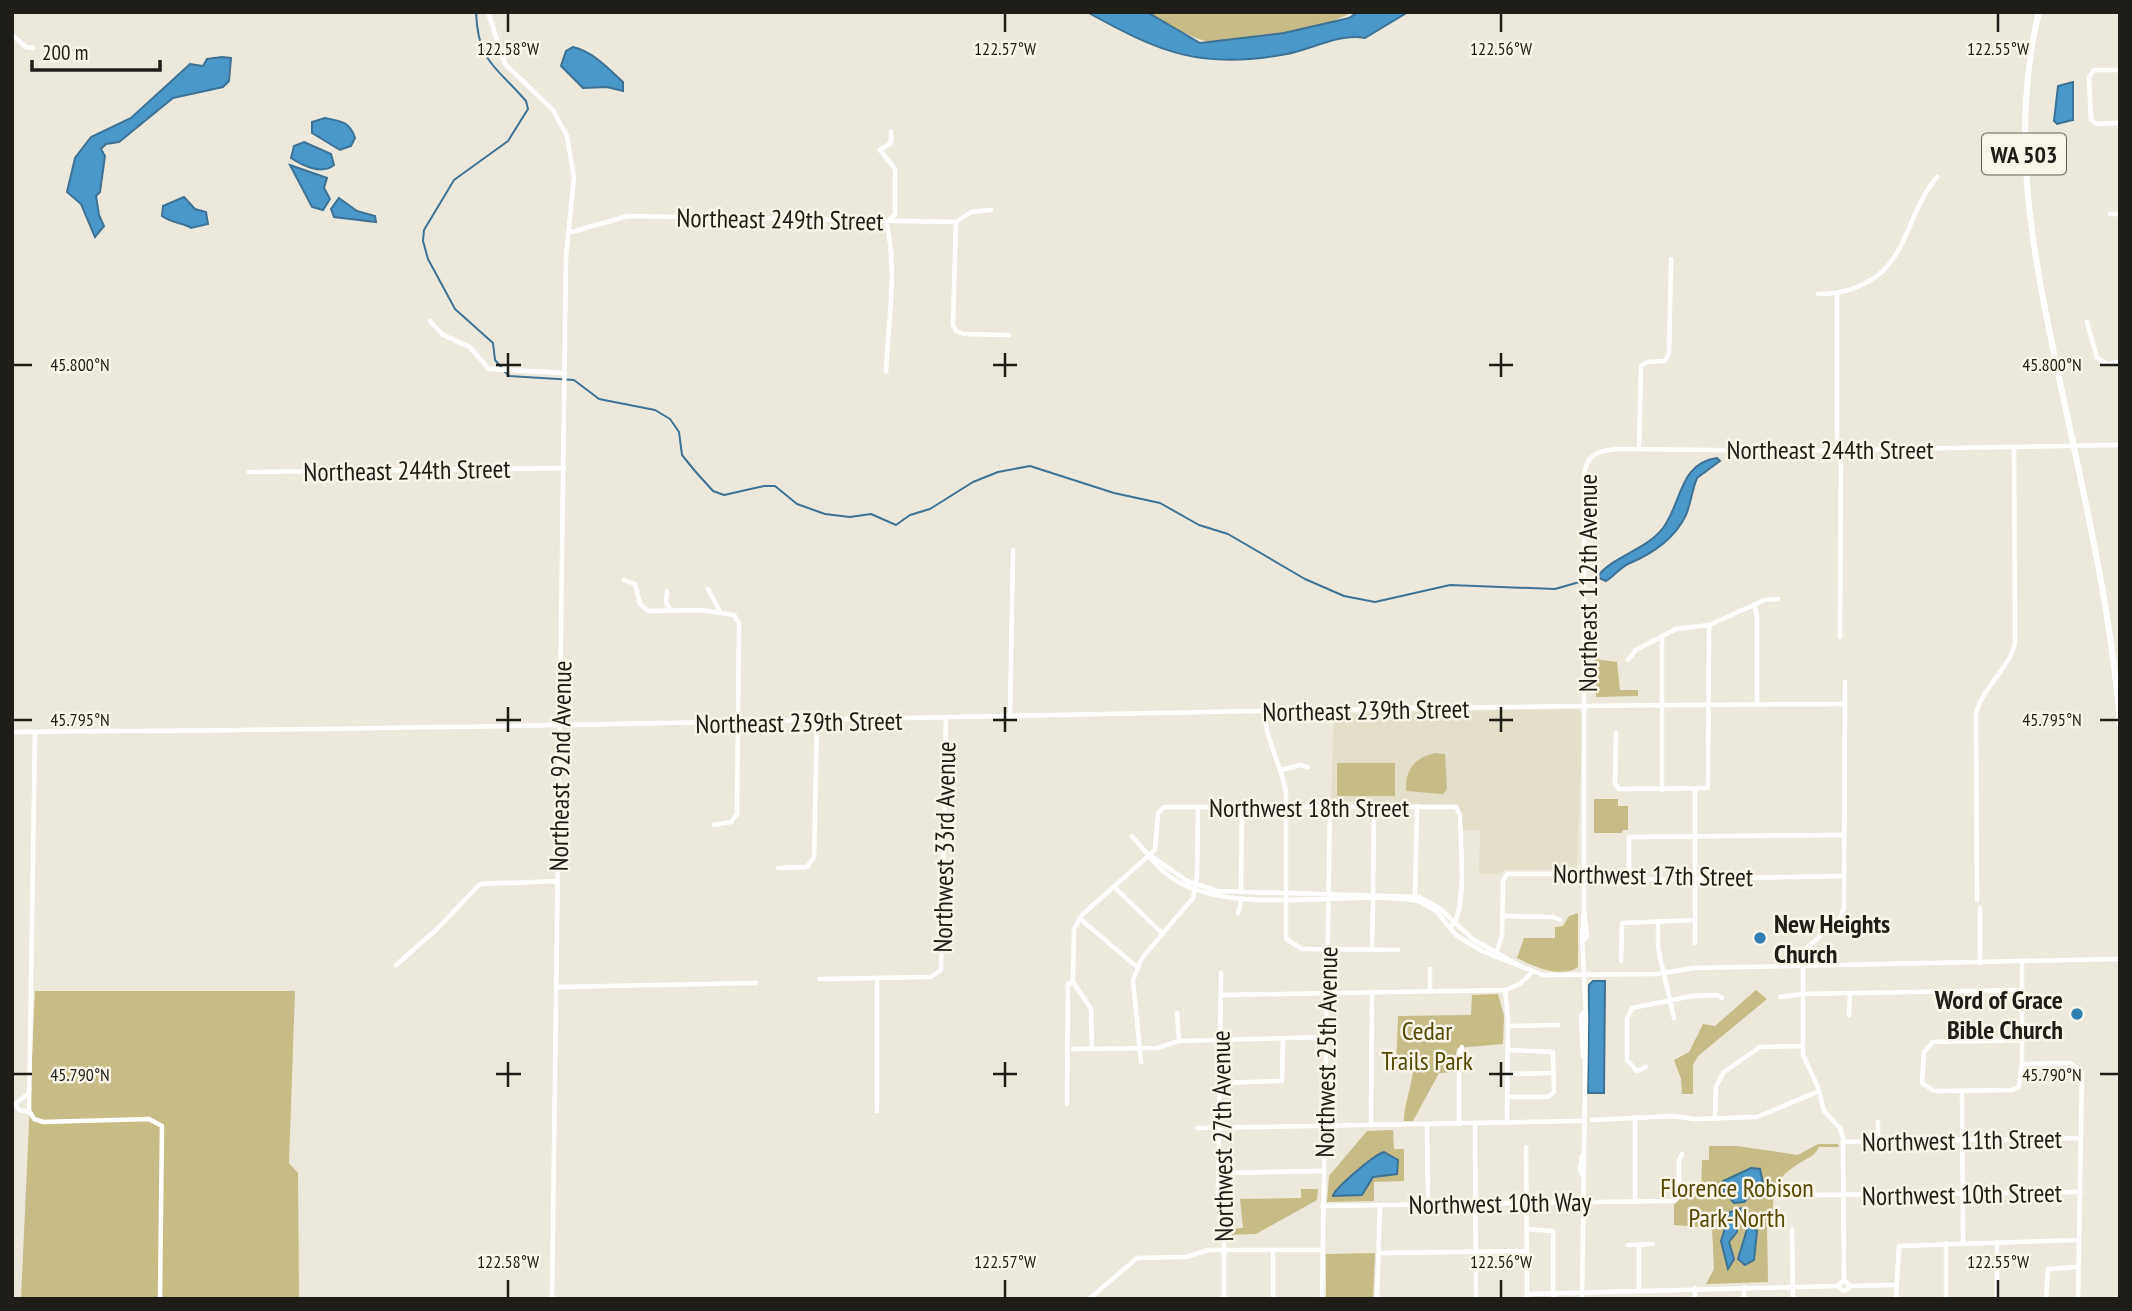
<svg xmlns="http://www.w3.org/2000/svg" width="2132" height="1311" viewBox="0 0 2132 1311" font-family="'PT Sans Narrow',sans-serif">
	<rect width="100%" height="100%" fill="#ece9dc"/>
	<polygon fill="#e3dfca" points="1577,709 1583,714 1577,869 1505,870 1497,874 1479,874 1480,830 1460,830 1455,805 1331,801 1334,714"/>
	<g fill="#c7bb86">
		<path d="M1147 12H1352C1323 29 1244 48 1211 42 1190 39 1166 22 1147 12Z"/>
		<polygon points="1595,659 1617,662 1620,690 1638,690 1638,696 1596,697"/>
		<path d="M1435 753 1445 754 1447 789 1443 794 1406 791C1405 770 1414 758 1435 753Z"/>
		<rect x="1337" y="763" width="58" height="33"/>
		<polygon points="1594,799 1618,799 1618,806 1628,806 1628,830 1623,830 1622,833 1594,833"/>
		<path d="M1578 913V967C1561 979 1533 966 1517 958L1524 938H1555V927L1563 926 1569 916Z"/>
		<polygon points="1756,990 1767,999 1698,1056 1693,1065 1693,1094 1682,1094 1681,1079 1674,1060 1689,1052 1703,1024 1715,1026"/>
		<polygon points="35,991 295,991 289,1163 298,1173 299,1299 21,1299"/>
		<path d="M1498 994 1504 1016 1503 1044 1457 1048 1454 1072 1439 1073 1413 1121H1404C1404 1104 1411 1089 1413 1071H1396L1398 1016 1471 1015 1472 995Z"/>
		<polygon points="1393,1130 1394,1149 1404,1149 1404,1181 1374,1182 1374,1201 1327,1202 1329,1176 1367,1131"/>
		<path d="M1818 1144H1838L1839 1147H1819C1814 1156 1812 1156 1803 1161 1772 1180 1773 1188 1773 1223H1767L1768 1282 1706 1284 1714 1269 1712 1228 1674 1225V1205L1682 1197 1701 1196 1702 1160H1709V1146H1737L1798 1155Z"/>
		<polygon points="1301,1189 1318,1189 1317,1200 1256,1234 1226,1235 1226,1229 1243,1228 1240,1199 1301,1198"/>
		<polygon points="1375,1253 1373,1299 1326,1299 1326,1254"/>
	</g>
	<g fill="#4a97ca" stroke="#3d7295" stroke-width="2">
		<path d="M1087 12H1147L1200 43 1284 33 1349 18 1358 12H1408L1365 38C1339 33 1313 49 1287 54 1201 70 1161 53 1087 12Z"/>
		<path d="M573 47C592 51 609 69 623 82V91L607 87 583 88 561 66 566 51Z"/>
		<polygon points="222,57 231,58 229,81 223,87 173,98 119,142 106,144 101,149 105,156 100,192 96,196 99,215 104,226 95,237 81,204 67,192 75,158 91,137 131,118 190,64 203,66 207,59"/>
		<polygon points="2073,82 2073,120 2057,124 2054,121 2058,86"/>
		<path d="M325 118C341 121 350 122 355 138L351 146 340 150 312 133V122Z"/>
		<path d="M304 142 331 154 334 165C322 175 303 166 291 158L294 146Z"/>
		<polygon points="290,165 327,178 324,188 330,199 323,210 312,207"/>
		<path d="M184 197 195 209 206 212 208 224 191 228C185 223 173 224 162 216L163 206Z"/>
		<polygon points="339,198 357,211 375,216 376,222 334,217 331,209"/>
		<path d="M1717 458 1720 461 1697 478C1692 490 1691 503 1686 515 1674 540 1652 554 1628 564 1620 568 1614 576 1606 581L1597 577C1614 555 1645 551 1663 528 1682 503 1679 463 1717 458Z"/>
		<polygon points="1593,981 1605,981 1604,1093 1588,1093 1589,985"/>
		<path d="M1384 1152 1398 1160 1397 1174 1373 1177 1362 1195 1333 1196C1334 1189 1375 1154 1384 1152Z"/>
		<polygon points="1751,1168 1760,1169 1763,1183 1744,1202 1734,1203 1724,1192 1723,1181"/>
		<polygon points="1743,1208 1748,1218 1737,1225 1737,1232 1729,1242 1734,1259 1728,1269 1721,1241 1730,1212"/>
		<polygon points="1748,1226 1757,1231 1754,1260 1745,1265 1738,1259"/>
	</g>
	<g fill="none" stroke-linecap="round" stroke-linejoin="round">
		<g stroke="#3d7295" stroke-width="2">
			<path d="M476 12C478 63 496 66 526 101L528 109 508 141 454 180 424 230 423 241 428 259 455 309 493 343 495 360 501 367"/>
			<polyline points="505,372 509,376 574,380 599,399 655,410 670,419 679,432 682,455 695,471 713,491 724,495 764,486 775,486 797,504 825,514 850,517 871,514 896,525 910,515 930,509 973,482 998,472 1030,466 1114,493 1160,503 1199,525 1228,534 1305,579 1344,596 1375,602 1450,585 1555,589 1597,577"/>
		</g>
		<g stroke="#fff" stroke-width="4.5">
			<polyline points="488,12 505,64 553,110 567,136 574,178 566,256 552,1299"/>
			<polyline points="12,35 26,47 33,48"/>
			<polyline points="2120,70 2094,70 2089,77 2091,120 2097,124 2120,123"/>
			<polyline points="2110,214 2120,214"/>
			<polyline points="956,222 953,325 956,331 964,334 1009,335"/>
			<polyline points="568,233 628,216 956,222 971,212 991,210"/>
			<polyline points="1818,294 1837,293"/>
			<polyline points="430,321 443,335 470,347 489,369 565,373"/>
			<polyline points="2087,322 2097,358 2107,364 2120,362"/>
			<path d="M886 372C888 324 898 268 886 222L895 215V169L880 150 891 143V131"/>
			<polyline points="1639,449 1641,366 1647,362 1665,361 1669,353 1671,259"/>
			<path d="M1837 450V293C1912 276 1899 223 1937 177"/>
			<polyline points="249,472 564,468"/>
			<polyline points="624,580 635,584 640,604 648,611 700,610 734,615 739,623 737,814 731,822 714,825"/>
			<polyline points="708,589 719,610"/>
			<polyline points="667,591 666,602 670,609"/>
			<polyline points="1754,605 1757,615 1757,705"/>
			<polyline points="1662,637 1662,790"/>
			<polyline points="1840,637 1841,450"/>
			<polyline points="1628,660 1636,650 1676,629 1709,625 1765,600 1778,599"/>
			<path d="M1265 712C1265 741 1282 765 1286 793V939L1302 949 1398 950"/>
			<polyline points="1010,717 1013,550"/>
			<path d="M12 732C623 729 1234 706 1845 704"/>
			<polyline points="35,732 29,1110 34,1119 43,1122 149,1119 162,1126 160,1299"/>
			<polyline points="1616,733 1615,784 1619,789 1708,788 1709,625"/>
			<polyline points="1281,770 1300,765 1308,767"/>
			<path d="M1132 836C1145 850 1154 865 1169 876 1230 920 1346 888 1419 901L1436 911 1456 935 1482 951 1543 975 1657 974 1693 968 2120 959"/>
			<polyline points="1150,855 1187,881 1217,891 1419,897 1439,908 1474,940 1526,969"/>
			<polyline points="778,868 807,867 814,857 817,721"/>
			<polyline points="1629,880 1629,837 1844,835"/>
			<polyline points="1114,887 1163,934"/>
			<polyline points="1241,892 1242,806"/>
			<polyline points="1373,893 1374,806"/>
			<polyline points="1415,897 1417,806"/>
			<path d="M1977 900 1976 714C1982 687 2009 670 2015 643L2014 447"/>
			<polyline points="1238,913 1242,898"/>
			<polyline points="1503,916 1553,917 1560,920"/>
			<polyline points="1079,918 1137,967"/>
			<polyline points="1658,921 1658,948 1674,1018"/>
			<path d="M1584 940 1587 936 1584 910V476C1586 454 1599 450 1619 449L1791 451 2120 445"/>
			<polyline points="1695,943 1695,790"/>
			<polyline points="1372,950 1373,899"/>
			<polyline points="1495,957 1502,935 1503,881 1507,874 1595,874 1623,880 1843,876"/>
			<polyline points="1621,961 1622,923 1695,920"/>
			<polyline points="1980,963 1980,908"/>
			<polyline points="396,965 437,929 480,884 558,881"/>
			<polyline points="1221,973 1218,1194 1224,1243 1224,1299"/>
			<polyline points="819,979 931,977 941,970 946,718"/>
			<polyline points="557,987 756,983"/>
			<polyline points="1505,990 1508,1018 1507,1123"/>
			<polyline points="1430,991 1430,969"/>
			<polyline points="1221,995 1505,990 1520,984 1532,972"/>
			<polyline points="1780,997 1802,994 2022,990"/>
			<polyline points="1177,1013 1179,1041"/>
			<polyline points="1849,1015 1850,993"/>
			<polyline points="1508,1026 1558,1025"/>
			<polyline points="2022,1040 1933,1042 1924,1052 1922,1083 1934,1091 2012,1090 2019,1087 2022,1064 2022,963"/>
			<polyline points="1073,1049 1157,1048 1179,1041 1327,1037"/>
			<path d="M1092 1049 1091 1009 1073 982 1074 929 1082 915 1155 850 1158 813 1164 807H1456L1460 815C1460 841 1468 910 1451 927"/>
			<polyline points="1583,1056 1581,1016 1584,1012"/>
			<polyline points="1141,1062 1133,980 1142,958 1193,898 1197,877 1198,807"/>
			<polyline points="2022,1064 2070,1063 2082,1072 2078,1299"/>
			<polyline points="1646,1067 1637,1071 1627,1060 1627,1018 1632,1008 1692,996 1716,995 1722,998"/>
			<polyline points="1508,1074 1553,1073"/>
			<polyline points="1220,1083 1282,1081 1283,1038"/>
			<polyline points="1962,1091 1963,1243"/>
			<polyline points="28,1094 15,1104 19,1110 29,1112"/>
			<polyline points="1508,1097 1548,1097 1554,1092 1553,1052 1508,1050"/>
			<polyline points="1067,1104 1068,984 1073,982"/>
			<polyline points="877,1111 877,978"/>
			<polyline points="1635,1117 1635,1201"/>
			<polyline points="1715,1119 1716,1086 1724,1072 1760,1047 1802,1046"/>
			<polyline points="1592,1120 1673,1116 1694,1119 1757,1117 1819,1091"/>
			<polyline points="1878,1122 1878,1142"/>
			<polyline points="1459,1124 1459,1054 1462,1047"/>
			<polyline points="1475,1124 1476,1299"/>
			<polyline points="1371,1125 1372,992"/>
			<polyline points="1427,1125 1428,1204"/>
			<polyline points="1198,1128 1582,1121"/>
			<polyline points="1843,1142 2081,1138"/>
			<polyline points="1526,1147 1527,1299"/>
			<polyline points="1582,1156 1580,1170 1582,1175"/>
			<polyline points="1219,1173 1324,1171"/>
			<polyline points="1804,1195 2081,1192"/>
			<polyline points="1322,1206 1673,1201 1679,1196 1679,1160 1682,1154"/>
			<polyline points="1527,1229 1553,1231 1553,1299"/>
			<polyline points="1792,1230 1793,1299"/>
			<polyline points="1997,1242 1997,1299"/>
			<polyline points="1628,1245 1653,1244"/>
			<polyline points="1639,1245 1639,1289"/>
			<polyline points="1899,1246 2078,1240"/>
			<polyline points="1379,1253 1527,1251"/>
			<circle cx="1844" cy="1286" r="4.5"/>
			<polyline points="1844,1282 1843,1138 1840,1128 1824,1111 1818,1087 1803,1055 1803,966 1807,948 1840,918 1844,908 1845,682"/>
			<polyline points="1848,1286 1896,1285"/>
			<polyline points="1744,1287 1744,1299"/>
			<polyline points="1695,1288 1695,1299"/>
			<polyline points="1527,1294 1839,1286"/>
			<polyline points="1089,1299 1137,1258 1185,1257 1209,1250 1322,1250"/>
			<polyline points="1273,1299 1273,1250"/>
			<polyline points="1322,1299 1330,805"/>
			<polyline points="1377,1299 1380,1205"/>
			<polyline points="1582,1299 1586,1016 1582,936 1584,910"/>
			<polyline points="1896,1299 1899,1246"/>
			<polyline points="1946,1299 1946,1243"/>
			<polyline points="2046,1299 2048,1269 2078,1267"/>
		</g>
		<path stroke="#fff" stroke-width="6" d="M2039 12C2007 142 2036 268 2063 396 2086 505 2112 615 2120 726"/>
	</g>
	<path fill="none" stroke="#1e1d18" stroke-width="2.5" d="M508 14V32M1005 14V32M1501 14V32M1998 14V32M508 353V377M1005 353V377M1501 353V377M14 365H32M496 365H521M993 365H1017M1489 365H1513M2100 365H2118M508 707V732M1005 707V732M1501 707V732M14 720H32M496 720H521M993 720H1017M1489 720H1513M2100 720H2118M508 1062V1087M1005 1062V1087M1501 1062V1087M14 1074H32M496 1074H521M993 1074H1017M1489 1074H1513M2100 1074H2118M508 1280V1297M1005 1280V1297M1501 1280V1297M1998 1280V1297"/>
	<g fill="#3180b2" stroke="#f9f6e9" stroke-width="2.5">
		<circle cx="1760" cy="938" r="7"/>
		<circle cx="2077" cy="1014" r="7"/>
	</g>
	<g text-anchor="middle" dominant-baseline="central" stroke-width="5" stroke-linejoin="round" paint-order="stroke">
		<rect fill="#f9f6e9" stroke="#605e57" stroke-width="2" x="1982" y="133.5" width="84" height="41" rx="5"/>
		<g font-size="24" font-weight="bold" fill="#1e1d18">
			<text x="2024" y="154">WA 503</text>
		</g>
		<g font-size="26" fill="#1e1d18" stroke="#f9f6e9">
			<text transform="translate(780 219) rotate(1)">Northeast 249th Street</text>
			<text x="1830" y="449">Northeast 244th Street</text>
			<text transform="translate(407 470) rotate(-1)">Northeast 244th Street</text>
			<text transform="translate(1587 583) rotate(-90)">Northeast 112th Avenue</text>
			<text transform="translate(1366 710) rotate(-1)">Northeast 239th Street</text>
			<text transform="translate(799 722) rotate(-1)">Northeast 239th Street</text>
			<text transform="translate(560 766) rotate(-89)">Northeast 92nd Avenue</text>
			<text x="1309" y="807">Northwest 18th Street</text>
			<text transform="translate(944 847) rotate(-89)">Northwest 33rd Avenue</text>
			<text transform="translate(1653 875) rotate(1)">Northwest 17th Street</text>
			<text transform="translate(1326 1052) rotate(-89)">Northwest 25th Avenue</text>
			<text transform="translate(1222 1136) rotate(-91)">Northwest 27th Avenue</text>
			<text transform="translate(1962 1140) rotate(-1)">Northwest 11th Street</text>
			<text transform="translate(1962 1194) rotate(-1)">Northwest 10th Street</text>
			<text transform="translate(1500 1203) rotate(-1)">Northwest 10th Way</text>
		</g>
		<g font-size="26" font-weight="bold" fill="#1e1d18" stroke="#f9f6e9" text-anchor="start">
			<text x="1774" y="923">New Heights<tspan x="1774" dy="30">Church</tspan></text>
			<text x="2063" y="999" text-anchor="end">Word of Grace<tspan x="2063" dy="30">Bible Church</tspan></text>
		</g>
		<g font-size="26" fill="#564902" stroke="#f9f6e9">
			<text x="1427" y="1030">Cedar<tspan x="1427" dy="30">Trails Park</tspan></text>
			<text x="1737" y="1187">Florence Robison<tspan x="1737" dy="30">Park-North</tspan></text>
		</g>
	</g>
	<g font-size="18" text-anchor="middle" fill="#1e1d18" stroke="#f9f6e9" stroke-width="5" stroke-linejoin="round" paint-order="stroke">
		<text x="508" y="55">122.58°W</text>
		<text x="1005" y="55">122.57°W</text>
		<text x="1501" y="55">122.56°W</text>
		<text x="1998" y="55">122.55°W</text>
		<text x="80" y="371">45.800°N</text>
		<text x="2052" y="371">45.800°N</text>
		<text x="80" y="726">45.795°N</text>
		<text x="2052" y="726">45.795°N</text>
		<text x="80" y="1081">45.790°N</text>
		<text x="2052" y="1081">45.790°N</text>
		<text x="508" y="1268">122.58°W</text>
		<text x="1005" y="1268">122.57°W</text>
		<text x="1501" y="1268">122.56°W</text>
		<text x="1998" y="1268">122.55°W</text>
	</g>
	<rect width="2132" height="1311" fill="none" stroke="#1e1d18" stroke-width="28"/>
	<path d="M32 60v10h128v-10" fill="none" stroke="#1e1d18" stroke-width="3.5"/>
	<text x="42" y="60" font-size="21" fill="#1e1d18" stroke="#f9f6e9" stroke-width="5" paint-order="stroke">200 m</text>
</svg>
